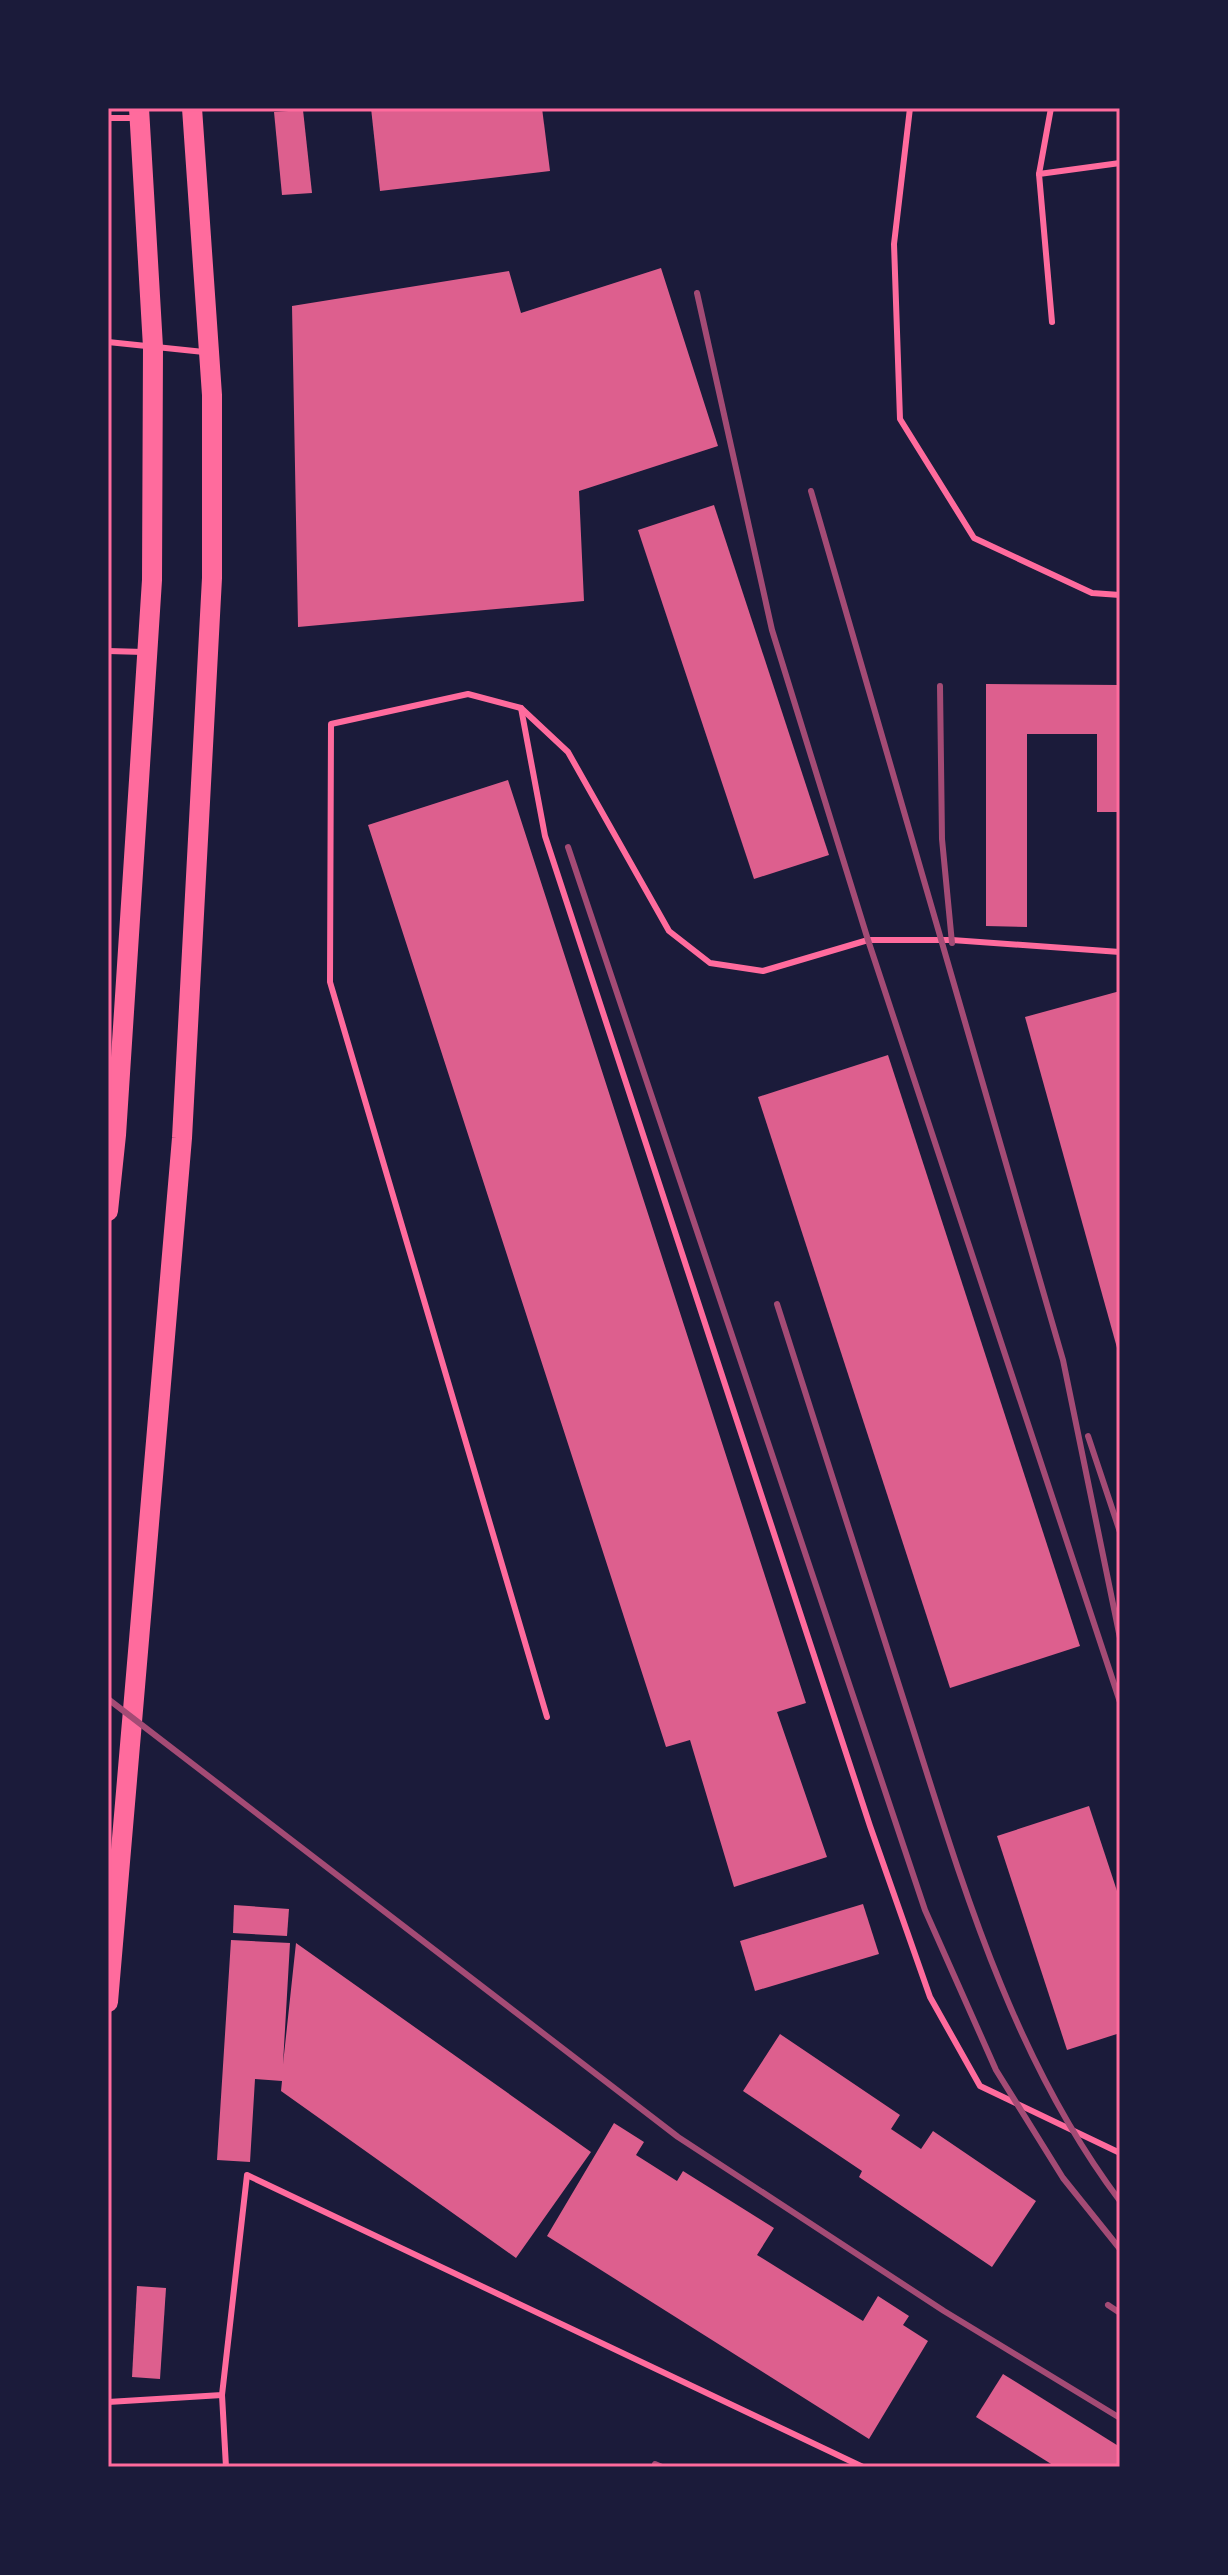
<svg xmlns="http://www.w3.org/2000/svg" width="1228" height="2575" viewBox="0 0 1228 2575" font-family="'Noto Serif',serif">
	<rect width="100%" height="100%" fill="#1b1b3a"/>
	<g fill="#dd5f8e">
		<polygon points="371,108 542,108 550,171 380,191"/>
		<polygon points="303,110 312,193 282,195 274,112"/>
		<polygon points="661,268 718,446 579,491 584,601 298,627 292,306 509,271 521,313"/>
		<polygon points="714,505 829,855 754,879 638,530"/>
		<polygon points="986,684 1120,685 1120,812 1097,812 1097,734 1027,734 1027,927 986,926"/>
		<polygon points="508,780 806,1703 777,1712 827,1857 734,1887 690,1740 666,1747 368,825"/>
		<polygon points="1120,991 1120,1355 1119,1355 1025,1017"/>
		<polygon points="888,1055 1080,1646 950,1688 758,1097"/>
		<polygon points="1089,1806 1120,1900 1120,2033 1067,2050 997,1836"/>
		<polygon points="863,1904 879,1954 755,1991 740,1941"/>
		<polygon points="234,1905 289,1909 287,1936 233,1933"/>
		<polygon points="231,1940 290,1943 283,2064 296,1943 591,2152 516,2258 281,2091 282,2081 255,2079 250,2162 217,2160"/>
		<polygon points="780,2034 900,2115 891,2129 921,2149 933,2131 1036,2201 992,2267 859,2177 862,2171 743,2091"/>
		<polygon points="614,2123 644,2142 636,2155 677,2181 683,2171 774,2228 757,2255 863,2321 878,2296 909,2316 903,2325 928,2341 869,2439 547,2236"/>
		<polygon points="137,2286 166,2288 160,2379 132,2377"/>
		<polygon points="1003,2374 1120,2447 1120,2467 1056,2467 976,2417"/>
	</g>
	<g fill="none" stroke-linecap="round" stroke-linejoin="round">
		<g stroke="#ff6b9d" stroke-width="6">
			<polyline points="910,108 894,244 900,419 974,538 1092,593 1120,595"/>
			<polyline points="108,118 136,118"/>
			<polyline points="1039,174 1051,108"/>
			<polyline points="1052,322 1039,174 1120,163"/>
			<polyline points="108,342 204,352"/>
			<polyline points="108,651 144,652"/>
			<polyline points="521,708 545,836 870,1826 930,1997 980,2086 1120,2153"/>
			<polyline points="547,1717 330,982 331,724 468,694 521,708 568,752 669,931 710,963 763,971 868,940 952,940 1120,952"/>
			<polyline points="222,2395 226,2467"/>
			<polyline points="108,2402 222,2395 247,2175 863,2467"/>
		</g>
		<g stroke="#ff6b9d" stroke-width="20">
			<polyline points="108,1211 116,1135 152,580 153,347 139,108"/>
			<polyline points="108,2002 182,1138 212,578 212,395 192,108"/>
		</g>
		<g stroke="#a44b75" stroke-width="6">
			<polyline points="697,293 772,630 868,940 1120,1702"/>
			<polyline points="811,491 1063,1360 1120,1638"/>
			<polyline points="940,686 942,839 952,943"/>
			<polyline points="568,847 925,1910 996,2070 1063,2178 1120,2249"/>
			<path d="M777 1304C822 1445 867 1585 912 1726 964 1890 1015 2062 1120 2201"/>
			<polyline points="1088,1436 1120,1532"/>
			<polyline points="108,1699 678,2137 944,2311 1120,2418"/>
			<polyline points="1108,2305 1120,2313"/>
			<polyline points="655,2464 662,2467"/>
		</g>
	</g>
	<rect width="1228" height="2575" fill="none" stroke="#1b1b3a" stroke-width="220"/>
	<rect x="110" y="110" width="1008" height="2355" fill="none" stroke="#ff6b9d" stroke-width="3"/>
</svg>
